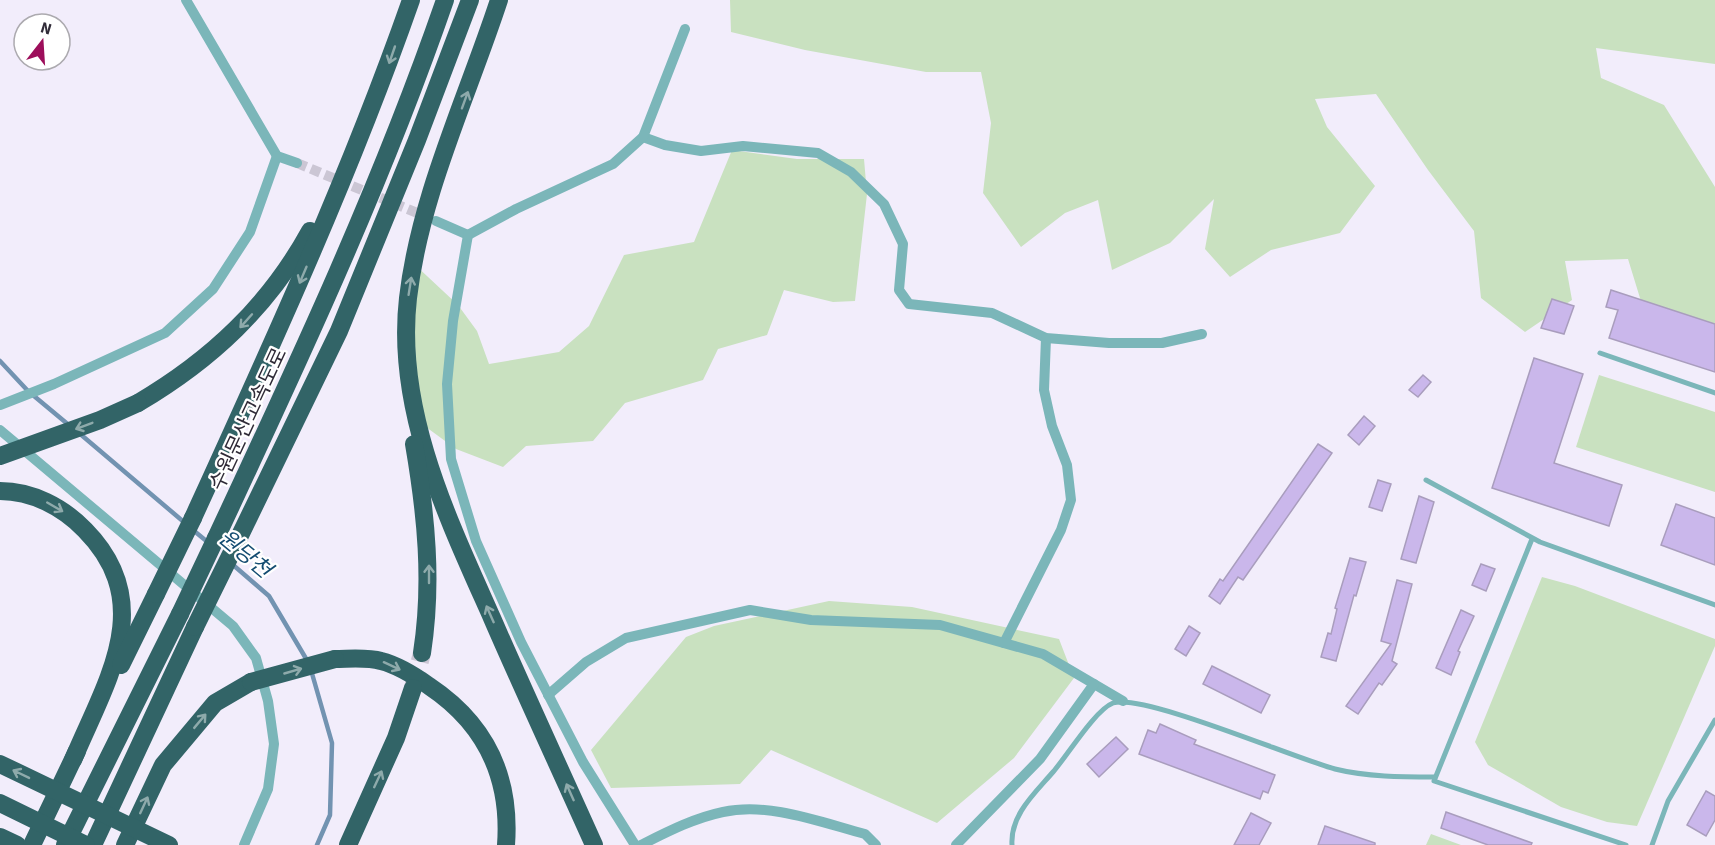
<svg xmlns="http://www.w3.org/2000/svg" width="1715" height="845" viewBox="0 0 1715 845" font-family="'Source Sans 3','Noto Sans KR',sans-serif">
	<rect width="100%" height="100%" fill="#f2edfb"/>
	<g fill="#c9e1c0">
		<polygon points="730,0 1715,0 1715,64 1596,48 1601,78 1664,105 1715,187 1715,372 1689,359 1644,311 1628,259 1565,261 1572,300 1525,332 1481,298 1474,231 1428,170 1376,94 1315,99 1327,127 1375,186 1340,233 1271,250 1230,277 1205,249 1214,199 1170,243 1112,270 1098,200 1065,213 1021,247 983,193 991,123 981,72 926,72 805,50 731,32"/>
		<polygon points="732,150 797,159 864,159 867,194 855,301 833,302 784,290 767,335 718,349 703,380 625,403 593,441 526,446 503,467 456,449 426,427 416,372 412,262 458,305 477,331 489,364 559,352 589,326 624,255 694,242"/>
		<polygon points="1599,375 1715,412 1715,492 1576,447"/>
		<polygon points="1542,577 1575,586 1715,639 1715,646 1637,826 1607,822 1561,807 1488,765 1475,742"/>
		<polygon points="829,601 912,607 1059,639 1074,678 1014,758 937,823 771,750 740,784 611,788 591,750 686,637 714,626"/>
		<polygon points="1431,834 1461,845 1426,845"/>
	</g>
	<g fill="none" stroke-linecap="round" stroke-linejoin="round">
		<g stroke="#7293b1" stroke-width="4.5">
			<polyline points="0,361 28,391 70,426"/>
			<polyline points="79,433 185,523"/>
			<polyline points="193,530 210,544"/>
			<polyline points="232,564 269,596 308,662"/>
			<polyline points="311,670 332,743 330,815 317,845"/>
		</g>
	</g>
	<g fill="#cab7eb" stroke="#a99dbd" stroke-width="1.5">
		<polygon points="1611,290 1715,324 1715,372 1609,338 1618,310 1606,307"/>
		<polygon points="1552,299 1574,306 1564,334 1541,328"/>
		<polygon points="1534,358 1583,374 1554,463 1622,485 1609,526 1492,488"/>
		<polygon points="1423,375 1431,382 1418,397 1409,390"/>
		<polygon points="1364,416 1375,426 1359,445 1348,435"/>
		<polygon points="1318,444 1332,453 1243,580 1238,577 1220,604 1209,596 1220,579 1223,581"/>
		<polygon points="1378,480 1391,484 1382,511 1369,507"/>
		<polygon points="1419,496 1434,502 1416,563 1401,559"/>
		<polygon points="1676,504 1715,518 1715,565 1661,545"/>
		<polygon points="1350,558 1366,562 1356,596 1354,595 1336,661 1321,657 1328,633 1331,634 1337,609 1335,608"/>
		<polygon points="1481,564 1495,569 1486,591 1472,585"/>
		<polygon points="1397,580 1412,584 1392,661 1397,664 1382,685 1379,683 1358,714 1346,706 1391,644 1381,641"/>
		<polygon points="1461,610 1474,616 1458,651 1460,652 1451,675 1436,668"/>
		<polygon points="1189,626 1200,633 1186,656 1175,649"/>
		<polygon points="1212,666 1270,695 1261,713 1203,684"/>
		<polygon points="1160,724 1196,740 1194,744 1275,775 1268,793 1263,791 1260,799 1139,754 1148,730 1156,733"/>
		<polygon points="1116,737 1128,749 1099,777 1087,764"/>
		<polygon points="1706,791 1715,796 1715,820 1706,836 1687,825"/>
		<polygon points="1446,812 1532,843 1531,845 1488,845 1441,828"/>
		<polygon points="1251,813 1271,823 1259,845 1234,845"/>
		<polygon points="1325,826 1375,843 1375,845 1318,845"/>
	</g>
	<g fill="none" stroke-linecap="round" stroke-linejoin="round">
		<polyline stroke="#cbc6d4" stroke-width="10" stroke-dasharray="10 5" stroke-linecap="butt" points="297,163 427,217"/>
		<polyline stroke="#cbc6d4" stroke-width="18" stroke-dasharray="18 9" stroke-linecap="butt" points="413,688 422,653"/>
		<g stroke="#7bb6b9" stroke-width="5">
			<polyline points="1600,353 1715,393"/>
			<polyline points="1426,480 1540,542 1715,605"/>
			<polyline points="1532,539 1434,781 1626,845"/>
			<path d="M1012 845C1010 815 1035 793 1053 772 1067 756 1095 710 1113 703 1143 693 1294 758 1335 769 1367 777 1402 777 1435 777"/>
			<polyline points="1652,845 1668,801 1715,720"/>
		</g>
		<g stroke="#7bb6b9" stroke-width="10">
			<polyline points="186,0 277,156 297,163"/>
			<polyline points="643,137 665,145 701,151 743,146 818,153 851,172 884,204 903,244 899,290 909,304 992,313 1046,338 1109,343 1162,343 1202,334"/>
			<polyline points="436,221 468,235 453,321 447,384 451,459 476,541 521,642 583,762 635,845"/>
			<polyline points="468,235 516,209 613,164 643,137 685,29"/>
			<polyline points="0,405 54,384 165,333 213,289 250,232 277,156"/>
			<polyline points="0,430 233,626 256,658 268,701 274,744 268,789 244,845"/>
			<polyline points="1004,643 1061,530 1071,500 1067,465 1052,426 1044,390 1046,338"/>
			<polyline points="548,695 586,662 626,638 750,610 811,620 940,625 1043,654 1123,701"/>
			<path d="M641 845C667 832 694 818 723 812 769 802 820 822 865 834L876 845"/>
			<polyline points="956,845 1040,759 1094,684"/>
		</g>
		<g stroke="#326467" stroke-width="18">
			<path d="M499 0C467 98 420 195 408 298 395 410 448 519 492 618 525 694 560 769 594 845"/>
			<path d="M138 403C211 360 269 306 310 231"/>
			<path d="M414 444C426 514 433 582 422 653"/>
			<path d="M0 491C32 491 63 507 85 530 158 604 106 681 73 760"/>
			<path d="M193 518C271 347 349 177 411 0"/>
			<path d="M216 538C299 361 381 185 445 0"/>
			<polyline points="232,552 339,331 417,140 470,0"/>
			<path d="M335 659C349 659 367 657 381 661 397 665 415 676 429 686 486 724 511 777 506 845"/>
			<polyline points="121,665 156,594"/>
			<polyline points="0,837 17,845"/>
			<polyline points="32,845 77,751"/>
			<polyline points="65,845 180,614"/>
			<polyline points="93,845 195,627"/>
			<polyline points="125,845 163,765 215,703 251,682"/>
			<polyline points="348,845 396,738 413,688"/>
		</g>
		<g stroke="#326467" stroke-width="18">
			<polyline points="0,456 100,420 138,403"/>
			<polyline points="156,594 193,518"/>
			<polyline points="180,614 216,538"/>
			<polyline points="195,627 232,552"/>
			<polyline points="251,682 335,659"/>
			<polyline points="0,764 169,845"/>
			<polyline points="0,803 86,845"/>
		</g>
	</g>
	<defs><path id="oneway-shaft" d="M-6 0H5M1.5-3L5.5 0L1.5 3" fill="none" stroke-width="1.6" stroke-linecap="round" stroke-linejoin="round" transform="scale(1.5)"/></defs>
	<g stroke="#8eaaab">
		<use href="#oneway-shaft" transform="translate(392 55) rotate(109)"/>
		<use href="#oneway-shaft" transform="translate(465 100) rotate(-70)"/>
		<use href="#oneway-shaft" transform="translate(303 275) rotate(113)"/>
		<use href="#oneway-shaft" transform="translate(410 286) rotate(-81)"/>
		<use href="#oneway-shaft" transform="translate(246 321) rotate(132)"/>
		<use href="#oneway-shaft" transform="translate(84 426) rotate(159)"/>
		<use href="#oneway-shaft" transform="translate(55 507) rotate(30)"/>
		<use href="#oneway-shaft" transform="translate(429 574) rotate(-90)"/>
		<use href="#oneway-shaft" transform="translate(490 614) rotate(-114)"/>
		<use href="#oneway-shaft" transform="translate(392 666) rotate(25)"/>
		<use href="#oneway-shaft" transform="translate(293 671) rotate(-16)"/>
		<use href="#oneway-shaft" transform="translate(200 721) rotate(-50)"/>
		<use href="#oneway-shaft" transform="translate(21 774) rotate(-154)"/>
		<use href="#oneway-shaft" transform="translate(378 779) rotate(-65)"/>
		<use href="#oneway-shaft" transform="translate(570 792) rotate(-114)"/>
		<use href="#oneway-shaft" transform="translate(144 805) rotate(-65)"/>
	</g>
	<g text-anchor="middle" dominant-baseline="central" stroke-width="4.5" stroke-linejoin="round" paint-order="stroke">
		<g font-size="21" fill="#302b38" stroke="#fff">
			<text transform="translate(248 419) rotate(-65)">수원문산고속도로</text>
		</g>
		<g font-size="22" font-style="italic" fill="#144c71" stroke="#fff">
			<text transform="translate(245 554) rotate(40)">원당천</text>
		</g>
	</g>
	<g transform="translate(42 42) rotate(17)"><circle r="28" fill="#ffffff" stroke="#acaaaf" stroke-width="1.5"/>
	<path d="M0-4.5L10 22L0 15L-10 22Z" fill="#9d0e5b"/>
	<text y="-9" font-size="16" font-weight="bold" text-anchor="middle" fill="#302b38">N</text>
	</g>
</svg>
